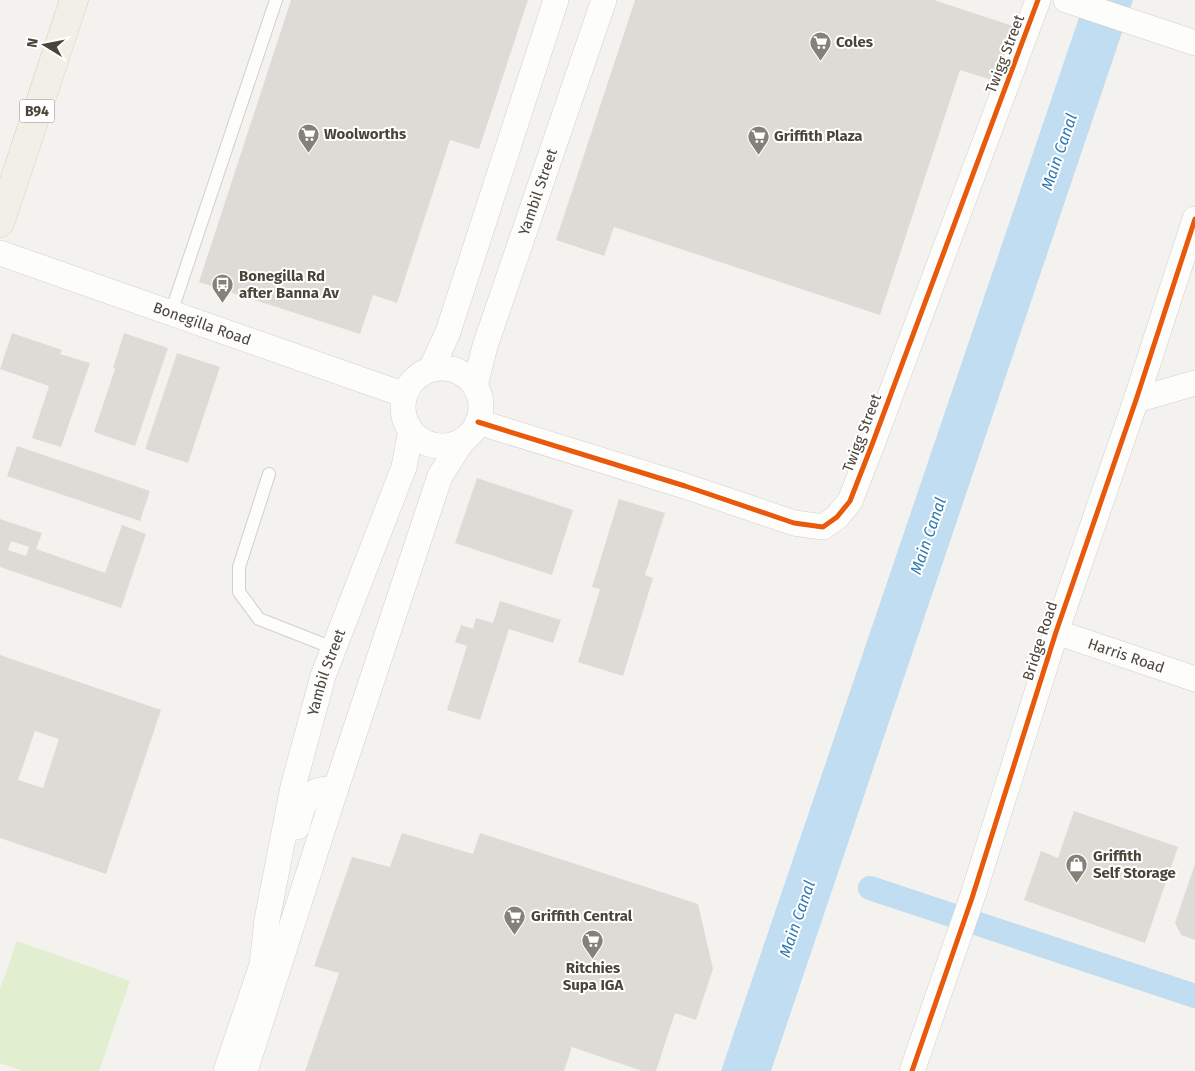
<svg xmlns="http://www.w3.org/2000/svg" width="1195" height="1071" viewBox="0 0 1195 1071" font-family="'Fira Sans',sans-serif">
	<rect width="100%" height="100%" fill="#f4f2ee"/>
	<polygon fill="#e1eecf" points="17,941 130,981 99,1071 23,1071 0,1063 0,989"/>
	<polygon fill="#c0ddf1" points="1085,0 1133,0 771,1071 721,1071"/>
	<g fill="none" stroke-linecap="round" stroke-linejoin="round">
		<polyline stroke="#c0ddf1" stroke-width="24" points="870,888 1195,996"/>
	</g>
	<g fill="#dedbd6" fill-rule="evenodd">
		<polygon points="291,0 528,0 479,149 450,140 397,303 373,295 360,334 199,282"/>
		<polygon points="635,0 934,0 1016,27 998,82 960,70 880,315 614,227 604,256 556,240"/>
		<polygon points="12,333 62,350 60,354 90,363 61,447 32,438 49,386 0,369"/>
		<polygon points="124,333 168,348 135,446 94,432 115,369 113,368"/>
		<polygon points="177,353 220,367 188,463 145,449"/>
		<polygon points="17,446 150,491 140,521 7,476"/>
		<polygon points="477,478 573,510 552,575 455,543"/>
		<polygon points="619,499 665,513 645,575 653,578 623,676 578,662 600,589 592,587"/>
		<path d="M0 519 42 533 36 549 105 573 122 525 146 534 121 608 0 567ZM11 541 29 547 26 556 8 550Z"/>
		<polygon points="500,601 561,620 553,643 509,629 480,720 447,710 467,646 455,642 461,625 473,629 476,618 493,623"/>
		<path d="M0 655 161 710 106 874 0 838ZM35 731 59 739 43 788 18 780Z"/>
		<polygon points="1074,811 1178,847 1145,943 1024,900 1041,851 1058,858"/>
		<polygon points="402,833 473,854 480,833 698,904 713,969 696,1020 675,1013 656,1071 642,1071 572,1047 564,1071 305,1071 339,973 314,966 352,857 390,867"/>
		<polygon points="1195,864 1195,940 1181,935 1175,923"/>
	</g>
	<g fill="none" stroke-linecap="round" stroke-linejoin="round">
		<defs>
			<g id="service">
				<polyline points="171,313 276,0"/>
				<polyline points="269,474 239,567 239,592 259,619 333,648"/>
			</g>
			<g id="minor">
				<polyline points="1066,0 1195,43"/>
				<path id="s1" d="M0 253 405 395"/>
				<circle cx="442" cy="407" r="39"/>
				<polyline points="431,369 448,332 556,0"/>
				<path id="s2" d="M475 386 485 346 604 0"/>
				<polyline points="1136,400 1195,383"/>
				<polyline points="478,422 685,486 794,523 823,527 837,517 850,501 873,442 1038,0"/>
				<path id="s3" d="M1056 632 1195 679"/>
				<path d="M297 827C302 806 308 784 335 791"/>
				<path id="s4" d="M226 1071 262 965 267 920 293 787 323 676 404 467 411 431"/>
				<polyline points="245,1071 335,791 440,476 463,440"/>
				<polyline points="912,1071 972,898 1056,632 1136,400 1195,219"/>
			</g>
			<polyline id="primary" points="0,223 74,0"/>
		</defs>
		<use href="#service" stroke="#d2d0cb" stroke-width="14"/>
		<use href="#minor" stroke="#d2d0cb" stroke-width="26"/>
		<use href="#primary" stroke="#d6cebb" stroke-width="29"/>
		<use href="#service" stroke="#fdfdfc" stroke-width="12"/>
		<use href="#minor" stroke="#fdfdfc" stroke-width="25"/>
		<use href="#primary" stroke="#f2efe6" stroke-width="28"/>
		<defs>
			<g id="cycleway">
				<polyline points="478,422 685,486 794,523 823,527 837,517 850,501 873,442 1038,0"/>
				<polyline points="912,1071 972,898 1056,632 1136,400 1195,219"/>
			</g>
		</defs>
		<use href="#cycleway" stroke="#fff" stroke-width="8"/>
		<use href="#cycleway" stroke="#e8590c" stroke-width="5"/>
	</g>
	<defs>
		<symbol id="supermarket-pin" viewBox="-11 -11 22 30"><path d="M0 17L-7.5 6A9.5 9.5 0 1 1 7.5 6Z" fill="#868178" stroke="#fff"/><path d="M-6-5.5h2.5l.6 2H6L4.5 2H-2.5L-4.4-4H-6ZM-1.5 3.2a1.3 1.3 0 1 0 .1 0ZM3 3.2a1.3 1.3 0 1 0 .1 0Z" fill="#fff"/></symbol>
		<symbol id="bus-pin" viewBox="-11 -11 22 30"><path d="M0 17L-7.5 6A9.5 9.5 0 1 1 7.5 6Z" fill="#868178" stroke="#fff"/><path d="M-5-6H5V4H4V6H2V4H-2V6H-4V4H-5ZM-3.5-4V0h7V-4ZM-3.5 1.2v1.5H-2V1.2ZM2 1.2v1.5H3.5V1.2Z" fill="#fff"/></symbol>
		<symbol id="shop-pin" viewBox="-11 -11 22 30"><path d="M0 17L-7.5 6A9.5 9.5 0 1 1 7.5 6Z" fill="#868178" stroke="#fff"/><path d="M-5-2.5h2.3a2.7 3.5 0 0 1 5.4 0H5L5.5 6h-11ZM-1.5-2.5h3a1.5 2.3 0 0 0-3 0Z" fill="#fff"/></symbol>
	</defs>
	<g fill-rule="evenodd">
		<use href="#supermarket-pin" x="808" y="30" width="25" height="34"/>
		<use href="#supermarket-pin" x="296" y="122" width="25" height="34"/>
		<use href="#supermarket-pin" x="746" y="124" width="25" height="34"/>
		<use href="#bus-pin" x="210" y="272" width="25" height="34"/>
		<use href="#shop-pin" x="1064" y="852" width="25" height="34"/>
		<use href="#supermarket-pin" x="502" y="904" width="25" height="34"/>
		<use href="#supermarket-pin" x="580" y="928" width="25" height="34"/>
	</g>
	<g text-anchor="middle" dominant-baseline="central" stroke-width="4" stroke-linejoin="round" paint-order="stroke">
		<rect fill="#fff" stroke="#817c74" stroke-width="1" x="19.5" y="99.5" width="35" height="23" rx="4"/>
		<g font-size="14" font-weight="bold" fill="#4b4439">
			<text x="37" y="111">B94</text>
		</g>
		<g font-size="15" font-weight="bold" fill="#4b4439" stroke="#fff" text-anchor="start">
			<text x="836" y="42">Coles</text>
			<text x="324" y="134">Woolworths</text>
			<text x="774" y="136">Griffith Plaza</text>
			<text x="239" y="276">Bonegilla Rd<tspan x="239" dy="17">after Banna Av</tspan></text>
			<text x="1093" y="856">Griffith<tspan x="1093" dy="17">Self Storage</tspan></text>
			<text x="531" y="916">Griffith Central</text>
			<text x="593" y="968" text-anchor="middle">Ritchies<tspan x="593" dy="17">Supa IGA</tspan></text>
		</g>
		<g font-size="15" fill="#4b4439" stroke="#fff">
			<text transform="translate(1005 54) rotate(-69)">Twigg Street</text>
			<text stroke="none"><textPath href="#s2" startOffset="204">Yambil Street</textPath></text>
			<text stroke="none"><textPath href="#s1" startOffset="214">Bonegilla Road</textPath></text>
			<text transform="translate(862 433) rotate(-69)">Twigg Street</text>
			<text transform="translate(1040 641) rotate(-72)">Bridge Road</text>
			<text stroke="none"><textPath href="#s3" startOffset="74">Harris Road</textPath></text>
			<text stroke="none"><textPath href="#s4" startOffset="412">Yambil Street</textPath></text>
		</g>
		<g font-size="16" font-style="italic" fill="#2e7ab2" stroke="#fff">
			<text transform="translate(1059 152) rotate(-71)">Main Canal</text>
			<text transform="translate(928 536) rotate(-71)">Main Canal</text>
			<text transform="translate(797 919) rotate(-71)">Main Canal</text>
		</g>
	</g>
	<g transform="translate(45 45) rotate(280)" stroke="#ffffff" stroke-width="4" paint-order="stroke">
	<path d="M0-4L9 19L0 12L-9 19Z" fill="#4b4439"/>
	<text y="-8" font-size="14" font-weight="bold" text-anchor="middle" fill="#4b4439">N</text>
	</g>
</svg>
